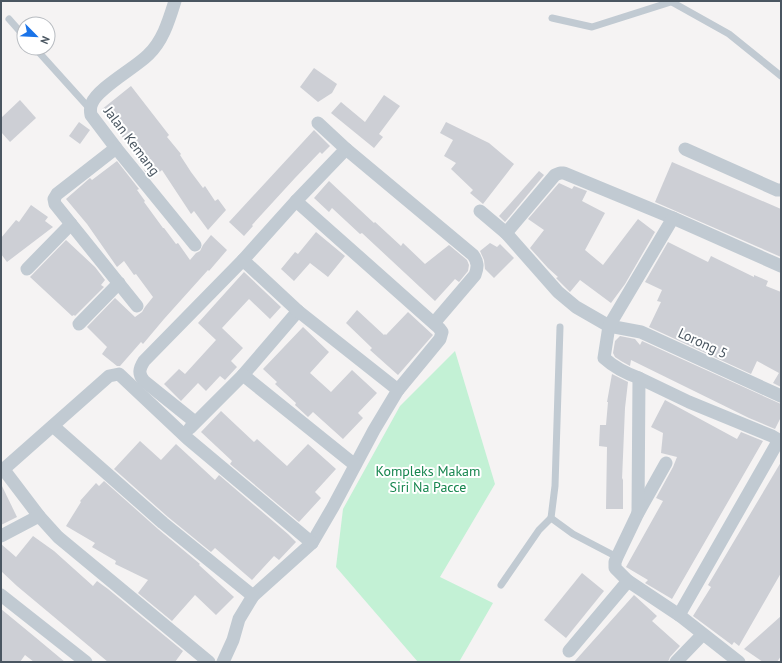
<svg xmlns="http://www.w3.org/2000/svg" width="782" height="663" viewBox="0 0 782 663" font-family="'PT Sans',sans-serif">
	<rect width="100%" height="100%" fill="#f5f3f3"/>
	<polygon fill="#c3f1d5" points="455,351 495,484 440,577 493,603 459,662 418,662 336,567 343,509 400,406"/>
	<g fill="#cdcfd5">
		<polygon points="314,68 337,84 332,93 318,102 300,87"/>
		<polygon points="131,86 169,135 167,137 181,154 180,155 191,172 203,188 205,186 215,201 218,199 226,210 208,230 194,211 191,214 162,170 151,179 143,169 153,176 101,110"/>
		<polygon points="384,95 400,106 379,134 383,137 374,148 331,113 341,102 365,122"/>
		<polygon points="20,100 36,118 10,142 1,132 1,118"/>
		<polygon points="79,122 90,130 80,144 69,136"/>
		<polygon points="446,122 489,143 514,164 483,204 470,193 473,190 451,169 456,163 444,156 453,140 440,133"/>
		<polygon points="314,130 330,146 322,154 320,152 295,178 252,225 253,226 244,236 229,222"/>
		<polygon points="117,161 139,189 137,190 145,201 144,202 163,228 164,228 176,244 178,243 190,260 196,253 200,251 203,245 211,235 227,250 209,271 208,270 164,319 143,344 141,342 120,366 117,366 102,354 107,347 87,327 115,298 135,317 142,312 145,307 153,297 136,274 134,275 124,261 117,267 87,224 66,199 90,178 92,180"/>
		<polygon points="672,162 781,209 781,257 655,202"/>
		<polygon points="539,171 544,175 505,222 499,216"/>
		<polygon points="329,181 374,223 375,222 401,246 403,243 425,264 449,245 467,260 469,265 468,271 459,282 455,279 435,301 362,233 360,234 332,208 329,212 314,198"/>
		<polygon points="559,183 572,189 574,186 587,191 582,201 605,213 585,250 603,265 638,219 655,232 625,284 611,303 580,280 570,292 556,278 558,277 548,268 530,248 544,230 528,219"/>
		<polygon points="31,205 48,217 45,221 53,227 7,262 1,254 1,238 16,220 19,222"/>
		<polygon points="316,232 345,256 328,277 310,263 294,281 281,269 295,252 298,254"/>
		<polygon points="66,240 95,267 105,280 101,285 104,287 75,316 74,315 72,316 30,277"/>
		<polygon points="668,242 708,262 711,256 754,277 754,275 768,281 766,286 781,292 781,387 773,383 779,373 757,361 751,374 649,327 661,302 657,301 662,290 645,282"/>
		<polygon points="490,243 497,247 500,244 514,258 494,278 485,269 484,260 480,251"/>
		<polygon points="244,272 281,307 270,319 249,299 222,328 243,348 231,361 237,367 225,380 220,376 206,391 198,383 181,401 164,384 179,369 185,374 216,340 198,323"/>
		<polygon points="357,310 384,335 385,334 386,335 408,312 433,335 398,375 370,350 372,348 346,323"/>
		<polygon points="303,327 329,352 310,373 331,392 352,370 377,393 358,413 363,418 343,439 313,412 308,417 295,405 296,403 275,384 277,382 263,369"/>
		<polygon points="620,336 635,339 640,345 642,341 781,404 781,417 775,429 749,418 631,360 630,366 621,361 615,357 613,353 615,341"/>
		<polygon points="612,374 628,382 625,408 622,480 623,478 623,509 606,509 607,447 599,446 600,425 606,425 608,402 607,402"/>
		<polygon points="665,400 737,439 741,432 763,441 672,599 645,583 648,580 626,567 663,501 656,498 673,467 677,457 661,453 663,433 651,427"/>
		<polygon points="221,411 254,442 257,439 287,466 308,444 336,469 315,492 321,498 299,522 230,464 232,461 201,432"/>
		<polygon points="140,441 161,460 176,444 215,480 219,475 288,534 296,542 279,560 274,556 252,580 215,548 211,552 168,517 114,469"/>
		<polygon points="781,462 781,573 739,646 734,642 732,645 693,616 711,587 708,585"/>
		<polygon points="104,481 158,529 200,564 199,565 234,597 216,615 195,595 172,621 138,593 148,580 115,564 116,561 92,547 95,543 66,526 81,502 80,501 96,483 99,486"/>
		<polygon points="1,484 17,517 1,525"/>
		<polygon points="33,536 54,551 93,586 97,581 108,589 183,651 175,662 108,662 17,586 1,571 1,544 16,557"/>
		<polygon points="582,573 604,591 566,638 544,620"/>
		<polygon points="634,595 657,616 652,621 680,646 670,657 668,662 574,662"/>
		<polygon points="1,609 35,637 65,662 34,662 25,655 20,662 1,662"/>
		<polygon points="781,616 781,656 777,662 763,662 744,649"/>
	</g>
	<g fill="none" stroke-linecap="round" stroke-linejoin="round">
		<g stroke="#c1cad2" stroke-width="7">
			<polyline points="670,1 729,34 781,76"/>
			<polyline points="552,18 592,27 674,1"/>
			<polyline points="9,19 24,36"/>
			<polyline points="35,48 90,109"/>
			<polyline points="560,327 555,486 551,518 573,534 617,557"/>
			<polyline points="501,585 539,530 551,518"/>
		</g>
		<g stroke="#c1cad2" stroke-width="13">
			<path d="M175 1C169 20 163 41 148 55 135 68 98 88 92 103 90 107 90 110 91 115L116 148 195 245"/>
			<polyline points="116,148 57,194 54,199 55,204 137,306"/>
			<path d="M346 149 473 255C478 262 478 267 475 275L434 323"/>
			<polyline points="685,149 777,190 781,190"/>
			<polyline points="296,201 439,328 442,332 440,339 398,390"/>
			<polyline points="480,211 506,233 558,292 576,307 609,326 641,332 781,396"/>
			<polyline points="506,233 555,175 560,173 564,173 673,218 781,266"/>
			<polyline points="243,260 296,201 346,149 318,123"/>
			<polyline points="27,269 71,224"/>
			<polyline points="79,324 119,283"/>
			<polyline points="243,375 298,311"/>
			<path d="M639 378C625 373 615 368 604 358L609 326 673 218"/>
			<path d="M195 422 144 381C138 374 139 369 144 361L243 260 298 311 398 390 374 430 333 507 312 543 253 596 239 619 233 640 223 662"/>
			<polyline points="53,426 163,523 253,596"/>
			<polyline points="190,428 243,375 355,465"/>
			<polyline points="666,463 638,513 617,557 615,562 615,568 628,581 679,615 739,662"/>
			<polyline points="1,469 4,470 39,516"/>
			<polyline points="4,469 109,376 119,374 188,439 312,543"/>
			<polyline points="638,513 639,378 689,402 772,436 777,439 776,445 679,615"/>
			<polyline points="1,536 39,516 58,537 209,662"/>
			<polyline points="1,595 86,662"/>
			<polyline points="569,651 628,581"/>
			<polyline points="676,662 702,635"/>
		</g>
	</g>
	<g text-anchor="middle" dominant-baseline="central" stroke-width="4" stroke-linejoin="round" paint-order="stroke">
		<g font-size="14" fill="#4a5661" stroke="#fff">
			<text transform="translate(132 141) rotate(53)">Jalan Kemang</text>
			<text transform="translate(703 343) rotate(25)">Lorong 5</text>
		</g>
		<g font-size="14" fill="#17864f" stroke="#fff">
			<text x="428" y="471">Kompleks Makam<tspan x="428" dy="16">Siri Na Pacce</tspan></text>
		</g>
	</g>
	<rect width="782" height="663" fill="none" stroke="#4a5661" stroke-width="4"/>
	<g transform="translate(36 36) rotate(114)"><circle r="19" fill="#ffffff" stroke="#b7bbc0"/>
	<path d="M0-3L7 15L0 10L-7 15Z" fill="#1a73e8"/>
	<text y="-6" font-size="11" font-weight="bold" text-anchor="middle" fill="#4a5661">N</text>
	</g>
</svg>
